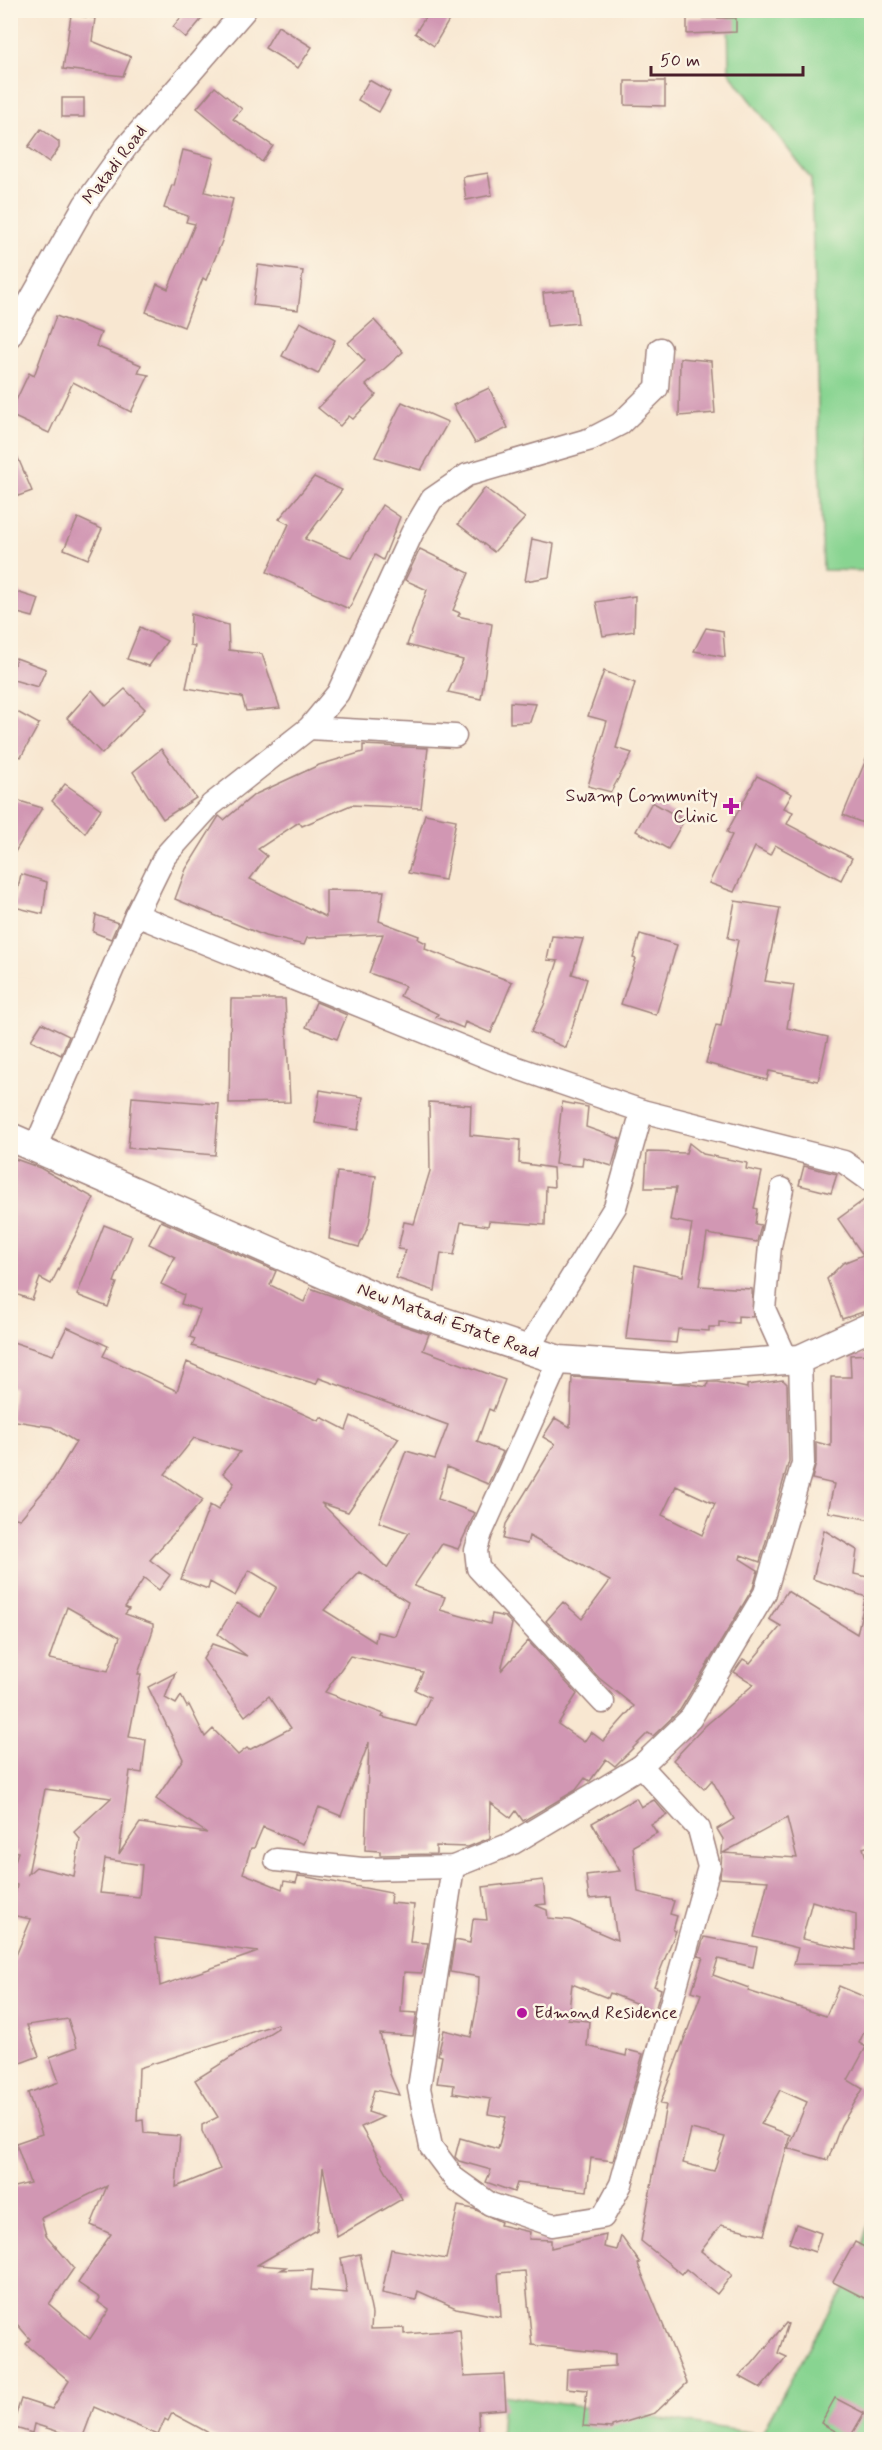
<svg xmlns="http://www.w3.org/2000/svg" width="882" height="2450" viewBox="0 0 882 2450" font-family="Mynerve,sans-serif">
	<rect width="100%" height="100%" fill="#fcf5e5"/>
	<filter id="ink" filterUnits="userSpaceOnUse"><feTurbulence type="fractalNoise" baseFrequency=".0167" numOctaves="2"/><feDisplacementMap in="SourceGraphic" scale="12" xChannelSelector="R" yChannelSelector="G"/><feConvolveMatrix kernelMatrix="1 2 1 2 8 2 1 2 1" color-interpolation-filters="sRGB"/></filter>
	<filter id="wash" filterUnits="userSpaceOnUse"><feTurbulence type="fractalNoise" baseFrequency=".008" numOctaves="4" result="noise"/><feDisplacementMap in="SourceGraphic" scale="24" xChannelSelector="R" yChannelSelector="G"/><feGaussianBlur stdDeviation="1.35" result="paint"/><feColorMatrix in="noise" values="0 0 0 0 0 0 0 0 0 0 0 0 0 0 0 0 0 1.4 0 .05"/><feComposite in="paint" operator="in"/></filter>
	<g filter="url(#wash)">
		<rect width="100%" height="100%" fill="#f8e7d1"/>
		<g fill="#88d491" stroke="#697a5e" stroke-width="1.5">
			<polygon points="728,11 871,11 871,571 823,570 811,179 729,72"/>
			<polygon points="871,2213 871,2439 500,2440 503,2395 761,2434 810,2345 854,2274"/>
		</g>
		<g id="blocks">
			<g fill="#d197b3" fill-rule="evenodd">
				<polygon points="187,10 209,10 186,38 173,27"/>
				<polygon points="430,10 455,10 434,46 415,33"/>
				<polygon points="71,15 95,18 92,41 131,57 123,76 63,69"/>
				<polygon points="687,18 736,18 736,32 687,34"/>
				<polygon points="278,26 312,47 298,68 265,48"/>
				<polygon points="369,80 390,92 379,112 358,100"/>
				<polygon points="625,81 665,81 665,106 625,105"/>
				<polygon points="215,87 242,109 233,119 273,146 262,162 197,108"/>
				<rect x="62" y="98" width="22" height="19"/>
				<polygon points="41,129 59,142 59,148 49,162 28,147"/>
				<polygon points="183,150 214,158 205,192 233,199 222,241 206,280 203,278 184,327 146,312 157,284 168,289 195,224 186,222 188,216 164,208 172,185 174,186"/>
				<polygon points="488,173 492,195 466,200 463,177"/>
				<polygon points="258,265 303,271 298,310 253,305"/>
				<polygon points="574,290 578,323 547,326 543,293"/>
				<polygon points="56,316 101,333 96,346 141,365 138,373 149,375 131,412 73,382 49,433 12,416 12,409 29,373 34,376"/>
				<polygon points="374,320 403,352 366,385 376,395 353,419 349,416 340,426 318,408 365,361 348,343"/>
				<polygon points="300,322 335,340 318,374 282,356"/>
				<polygon points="680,358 711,361 715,413 679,416"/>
				<polygon points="489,388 508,428 475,443 453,405"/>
				<polygon points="402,402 448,422 421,470 375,457"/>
				<polygon points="10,439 32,491 10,499"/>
				<polygon points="314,477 342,490 305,539 352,558 382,505 400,517 383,560 375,555 349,609 267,572 289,524 279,519"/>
				<polygon points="485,488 525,518 494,552 458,524"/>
				<polygon points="78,518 102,529 88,559 64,549"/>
				<polygon points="532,539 554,544 549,577 525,581"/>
				<polygon points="420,549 469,573 453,610 460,613 458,616 492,624 481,699 448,692 463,660 407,645 427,590 405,580"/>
				<polygon points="10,590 39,599 33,617 10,611"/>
				<polygon points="635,596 634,631 603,636 596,602"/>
				<polygon points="191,614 228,625 229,650 262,654 280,708 246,711 242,697 186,688 195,646 190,645"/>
				<polygon points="140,627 167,641 149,666 127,659"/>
				<polygon points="706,628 723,631 725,657 694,651"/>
				<polygon points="16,658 46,669 38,687 10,679"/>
				<polygon points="604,671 635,683 616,748 632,753 611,792 588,786 607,721 588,716"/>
				<polygon points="125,689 145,709 102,754 67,718 92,690 106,706"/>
				<polygon points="510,702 536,704 530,722 510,723"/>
				<polygon points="10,708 39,724 21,757 10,751"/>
				<polygon points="363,745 428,748 421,808 351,805 302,826 299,822 258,849 267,856 250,879 326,917 326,890 384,891 379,921 419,936 418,939 426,943 425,949 512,982 491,1033 465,1022 463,1028 436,1017 438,1014 400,996 405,986 369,973 383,934 307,938 304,945 265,936 175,899 186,869 219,816 224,820 254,795 319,765 363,752"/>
				<polygon points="872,745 872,815 868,825 843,815"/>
				<polygon points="161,749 196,798 163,819 133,772"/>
				<polygon points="757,776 792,794 784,808 793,812 787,824 852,858 841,880 775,845 770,855 755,847 734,892 709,883 732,835 727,832"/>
				<polygon points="65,784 101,809 85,833 52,801"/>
				<polygon points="10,798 42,808 10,860"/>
				<polygon points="652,802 684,820 668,849 636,831"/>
				<polygon points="425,814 456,820 445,880 408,873"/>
				<polygon points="21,874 47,882 43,914 14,907"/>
				<polygon points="735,901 780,908 765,981 794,985 787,1028 828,1037 818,1081 769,1071 767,1080 706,1063 716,1025 721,1026 738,940 728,938"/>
				<polygon points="96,915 118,923 111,939 93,932"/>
				<polygon points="640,934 677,945 656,1015 621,1004 636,959 633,958"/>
				<polygon points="552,936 583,939 572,974 587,979 566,1048 531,1032 544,1005 558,961 547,960"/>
				<polygon points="231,999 285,999 290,1102 229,1103"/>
				<polygon points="316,1002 347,1015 337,1039 306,1027"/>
				<polygon points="42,1023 69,1036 61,1055 31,1040"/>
				<polygon points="320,1090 363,1097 358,1130 315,1123"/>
				<polygon points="132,1097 219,1104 215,1155 128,1148"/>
				<polygon points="429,1102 471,1105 470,1135 520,1140 519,1163 553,1168 554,1187 546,1186 545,1225 489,1221 488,1226 461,1222 454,1255 441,1253 435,1291 396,1278 406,1250 398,1249 404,1222 414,1224 430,1171"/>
				<polygon points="562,1102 588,1107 586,1127 620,1139 612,1166 583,1157 582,1166 555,1164"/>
				<polygon points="689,1143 703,1154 747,1163 746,1169 762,1172 754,1208 757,1209 755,1224 761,1225 757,1242 707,1234 699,1286 752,1289 753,1317 738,1316 738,1323 719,1322 719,1327 709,1327 709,1331 678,1329 676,1343 626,1339 635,1265 683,1276 692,1224 670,1220 676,1188 645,1188 647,1152 686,1153"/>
				<polygon points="10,1157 40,1168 94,1198 51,1284 40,1278 32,1300 10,1292"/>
				<polygon points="804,1166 837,1174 831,1193 799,1185"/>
				<polygon points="337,1172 376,1176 369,1224 359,1247 329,1239"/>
				<polygon points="871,1195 872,1309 842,1319 827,1279 843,1263 863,1255 838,1219"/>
				<path d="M161 1221 276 1271 270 1285 304 1302 310 1288 335 1297 392 1322 429 1334 423 1350 505 1380 493 1411 489 1409 477 1442 503 1452 488 1484 447 1467 438 1499 475 1513 458 1549 442 1544 414 1586 445 1597 440 1610 490 1624 492 1614 505 1617 512 1624 501 1671 528 1641 577 1694 558 1724 584 1742 591 1732 603 1741 634 1706 599 1678 546 1621 563 1602 582 1619 610 1581 529 1536 527 1544 503 1539 506 1524 555 1444 543 1437 555 1418 570 1427 572 1377 689 1384 707 1387 708 1382H717L747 1388V1385L783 1380 787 1384 789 1461 760 1562 741 1555 740 1559 758 1570 753 1588 680 1710 653 1736 648 1733 615 1766 606 1759 590 1781 585 1778 576 1790 523 1821 516 1811 511 1818 491 1803 490 1838 468 1847 436 1846V1854L380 1855V1851L365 1850 369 1742 341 1816 319 1807 303 1844 263 1827 254 1848H251L243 1873 282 1889 284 1881 296 1883 298 1876 307 1877 391 1893 390 1903 414 1905 410 1942 428 1943 422 1973 404 1972 401 2012 417 2013 413 2036 380 2034 390 2074 399 2095 374 2090 368 2112 383 2117 361 2127 402 2199 337 2237 323 2167 317 2230 257 2265 286 2267 281 2270 313 2269 311 2290 347 2293 341 2258 360 2254 372 2314 371 2329 404 2328V2334L460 2330 464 2376 504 2374 506 2409 478 2411 479 2436 468 2437V2439H220L172 2413 168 2421 165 2419 158 2435 94 2407 82 2439 34 2424 32 2433 12 2427 21 2399 52 2409 69 2381 26 2344 30 2339 10 2316V2188L30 2183 16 2143 42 2134 28 2093 59 2082 50 2057 77 2047 68 2019 27 2025 39 2056 10 2067V1970L31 1919 11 1915 17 1885 10 1883V1876L18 1852 10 1850V1517L20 1519 53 1480 76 1442 52 1427 10 1420 14 1387H10V1341L53 1355 67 1327 108 1346 103 1356 177 1391 187 1362 319 1421 321 1417 346 1430 351 1416 399 1438 348 1512 321 1503 387 1568 409 1533 379 1522 406 1451 435 1459 448 1425 319 1378 316 1384 192 1346 195 1339 190 1337 200 1310 181 1304 184 1295 161 1284 175 1257 149 1244ZM194 1438 240 1452 223 1473 234 1483 218 1510 210 1505 181 1579 208 1589 210 1582 235 1596 249 1570 277 1587 260 1617 237 1603 218 1634 247 1656 212 1644 203 1659 245 1716 269 1696 291 1728 249 1750 247 1748 238 1755 213 1729 205 1737 189 1705 187 1707 181 1696 176 1704 165 1698 175 1673 148 1687 183 1759 156 1799 207 1833 140 1823 119 1854 130 1771 142 1773 146 1740 129 1737 141 1674H138L153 1630V1624L125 1614 129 1609 125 1607 144 1578 159 1590 170 1575 150 1560 203 1500 165 1474ZM676 1486 715 1504 702 1535 662 1515ZM360 1572 408 1602 395 1636 377 1632 375 1642 324 1610ZM67 1607 120 1637 108 1671 49 1659ZM350 1656 423 1672 415 1690 430 1697 416 1726 382 1717 384 1714 325 1692ZM45 1789 111 1798 74 1832 80 1839 74 1876 36 1867 28 1874ZM105 1859 142 1865 139 1897 100 1893ZM155 1938 258 1952 160 1986ZM277 2024 278 2028 195 2080 218 2117 202 2125V2131L220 2169 176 2187 180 2136 144 2133 143 2120 137 2121 139 2068ZM107 2186 91 2225 111 2234 78 2283 100 2298 98 2302 109 2310 90 2339 49 2304 74 2268 46 2235 41 2218Z"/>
				<polygon points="104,1225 132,1236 114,1282 117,1283 108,1307 77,1295"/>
				<polygon points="872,1354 872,1520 828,1512 834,1484 812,1479 816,1463 816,1442 831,1446 831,1377 851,1377 850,1355"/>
				<polygon points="824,1530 857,1550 854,1574 872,1578 872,1599 813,1579"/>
				<path d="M787 1591 857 1634 865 1599 872 1600V1845L863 1848 872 1876V1965L794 1964 798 1948 754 1937 768 1881 720 1878 723 1839 717 1829 734 1819 712 1780 704 1789 673 1760 705 1726 754 1684 734 1672 743 1659 750 1663 781 1626 769 1619ZM787 1818 797 1858 723 1853ZM812 1901 856 1914V1950L802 1939Z"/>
				<polygon points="636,1798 641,1807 654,1800 667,1815 651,1824 657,1833 633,1846 638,1892 674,1901 670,1914 677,1916 673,1930 676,1931 654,1986 661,1989 655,2011 610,1993 608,1998 572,1984 568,2019 589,2021 587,2046 626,2056 627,2050 643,2054 613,2161 591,2158 587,2191 517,2183 514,2192 486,2182 491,2170 459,2161 455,2157 460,2138 498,2149 506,2117 488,2114 491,2099 453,2093 454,2085 437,2083 442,2056 438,2055 444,2030 471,2037 478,2000 479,1977 450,1972 455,1940 470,1943 473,1919 487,1920 483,1887 543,1880 546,1904 535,1905 547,1910 548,1918 570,1920 617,1940 611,1897 589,1899 586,1875 620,1871 592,1823"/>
				<path d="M704 1937 757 1947 753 1967 718 1959 713 1975 749 1988 748 1991 826 2016 839 1986 872 2000V2014L859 2043 866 2047 848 2080 863 2089 841 2125 828 2160 788 2148 807 2102 780 2090 761 2124 790 2135 764 2235 721 2225 701 2251 732 2275 717 2294 686 2269 682 2274 641 2241 666 2105 660 2104 701 1994 692 1991 703 1957 698 1956ZM691 2129 725 2137 714 2171 683 2163Z"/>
				<polygon points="458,2206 474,2209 501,2222 500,2225 530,2232 529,2239 551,2240 551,2248 606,2235 604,2247 617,2250 621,2236 640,2263 638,2264 687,2383 655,2413 612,2426 612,2428 583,2426 587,2390 566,2388 567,2369 615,2366 615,2354 532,2345 525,2271 498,2273 501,2317 456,2308 418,2291 416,2300 382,2293 391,2249 446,2259"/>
				<polygon points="796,2224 821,2233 815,2252 789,2243"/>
				<polygon points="855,2242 872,2251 872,2302 833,2282"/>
				<polygon points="786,2323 788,2324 778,2353 787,2357 761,2388 739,2376 752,2364"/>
				<polygon points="835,2398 864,2413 849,2439 821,2423"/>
			</g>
		</g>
	</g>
	<g filter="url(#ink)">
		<use href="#blocks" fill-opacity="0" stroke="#a1837e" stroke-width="1.5"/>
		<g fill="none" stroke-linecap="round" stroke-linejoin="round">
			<defs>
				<g id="minor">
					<polyline points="10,336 85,204 127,146 245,10"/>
					<polyline points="309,728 455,736"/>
					<polyline points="136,915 497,1061 642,1111 844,1162 872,1182"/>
					<polyline points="35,1148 136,915 165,856 211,805 309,728 338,693 412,533 432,499 467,475 591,439 620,424 657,388 660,349"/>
					<polyline points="782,1189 770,1246 764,1309 787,1360"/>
					<polyline points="527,1350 615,1207 642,1111"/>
					<polyline points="559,1360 481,1533 476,1550 478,1568 603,1702"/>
					<polyline points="276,1860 362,1869 453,1867 513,1843 641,1766 691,1718 765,1593 803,1463 800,1359"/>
					<polyline points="453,1867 419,2088 431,2147 455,2179 490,2204 553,2225 603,2217 621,2184 709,1867 699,1829 641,1766"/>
				</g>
				<polyline id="tertiary" points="10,1137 399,1307 559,1360 677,1368 800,1359 872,1326"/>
			</defs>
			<use href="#minor" stroke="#a1837e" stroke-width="25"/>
			<use href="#tertiary" stroke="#a1837e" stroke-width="31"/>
			<use href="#minor" stroke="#fff" stroke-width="22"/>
			<use href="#tertiary" stroke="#fff" stroke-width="28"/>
		</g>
	</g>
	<g fill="#b5179e" stroke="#fcf5e5" stroke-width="2">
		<path d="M728 797h6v6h6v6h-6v6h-6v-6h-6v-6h6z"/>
		<circle cx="522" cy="2013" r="6"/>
	</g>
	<g text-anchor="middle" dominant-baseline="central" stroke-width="5" stroke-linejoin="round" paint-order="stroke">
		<g font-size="18" fill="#4a1f2b" stroke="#fcf5e5">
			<text transform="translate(115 165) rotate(-53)">Matadi Road</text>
			<text transform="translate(448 1321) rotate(20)">New Matadi Estate Road</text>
		</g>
		<g font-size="18" fill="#4a1f2b" stroke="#fcf5e5" text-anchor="end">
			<text x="718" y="796">Swamp Community<tspan x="718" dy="21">Clinic</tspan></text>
			<text x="534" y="2013" text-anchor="start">Edmond Residence</text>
		</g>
	</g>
	<rect width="882" height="2450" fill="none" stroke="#fcf5e5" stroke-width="36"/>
	<path d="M651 66v9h152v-9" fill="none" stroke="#4a1f2b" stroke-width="3"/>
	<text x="660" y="66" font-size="18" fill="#4a1f2b" stroke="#fcf5e5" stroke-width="4.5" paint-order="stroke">50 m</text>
</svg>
